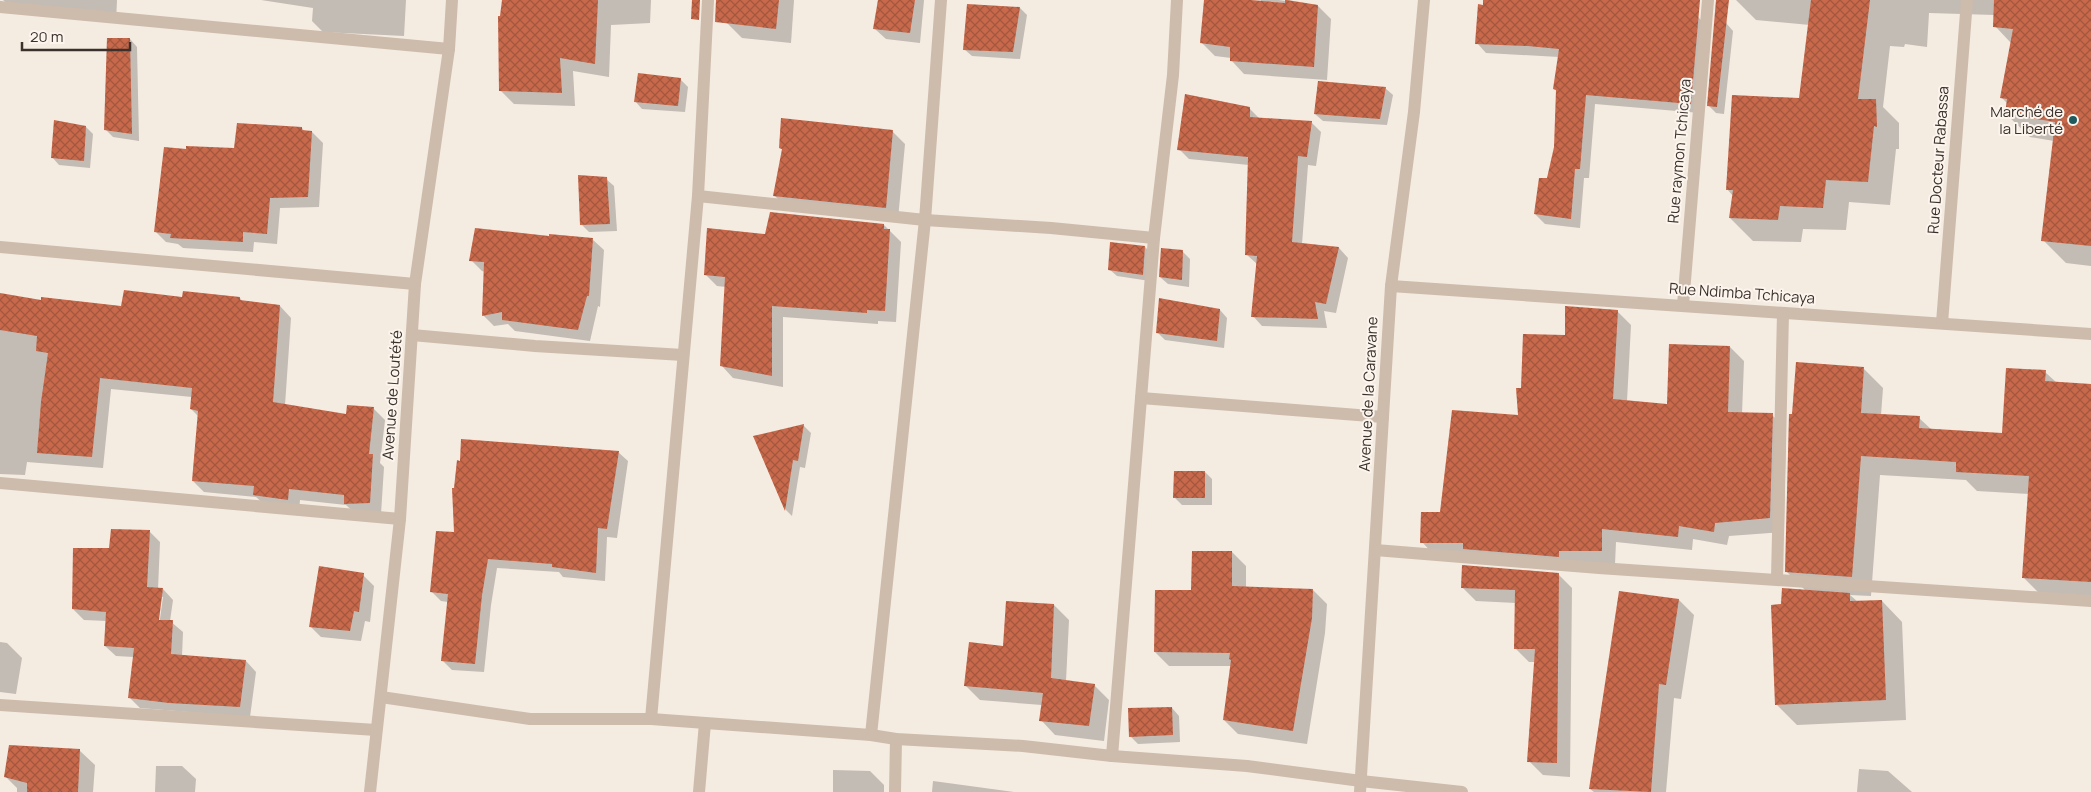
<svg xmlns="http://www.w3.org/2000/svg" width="2091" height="792" viewBox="0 0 2091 792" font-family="Manrope,sans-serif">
	<defs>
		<pattern id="building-cross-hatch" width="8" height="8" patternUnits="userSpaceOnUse" patternTransform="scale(1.25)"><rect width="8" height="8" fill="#c8694b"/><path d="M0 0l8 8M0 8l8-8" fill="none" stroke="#a4573f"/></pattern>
	</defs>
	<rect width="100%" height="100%" fill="#f4ebe1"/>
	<g fill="#0003" fill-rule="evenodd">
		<polygon points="3,0 117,0 116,22 12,8"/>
		<polygon points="261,0 406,0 404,36 323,32 312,21 313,8"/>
		<polygon points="503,0 651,0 650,23 611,25 609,77 573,71 575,106 514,104 500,90"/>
		<polygon points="728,0 794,0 791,43 742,38 727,23"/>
		<polygon points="878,0 924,0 920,43 886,39 875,29"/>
		<polygon points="1205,0 1261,2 1261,0 1279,0 1318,6 1331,19 1327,80 1244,74 1231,60 1231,58 1215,56 1201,42"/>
		<polygon points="1484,0 1671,0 1698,17 1708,27 1700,113 1595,104 1589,178 1584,178 1580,228 1545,224 1535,214 1548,180 1555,147 1558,92 1554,89 1559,57 1486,53 1477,43"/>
		<polygon points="1736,0 2091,0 2091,266 2066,263 2043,240 2054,141 2030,137 2006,114 2008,104 2001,97 2011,43 1995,26 1995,15 1929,13 1927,47 1905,44 1904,47 1890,46 1883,107 1899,123 1899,149 1896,149 1890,205 1849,202 1846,230 1803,229 1801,242 1753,241 1730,218 1733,196 1727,189 1800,99 1810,25 1756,20"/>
		<polygon points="1020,8 1027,15 1020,59 972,56 964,49"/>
		<polygon points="1726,23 1733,31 1724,114 1716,113 1709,106"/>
		<polygon points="130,39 137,47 139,141 113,137 105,129"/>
		<polygon points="680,79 688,87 685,112 642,109 635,101"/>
		<polygon points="1385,88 1393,95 1387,125 1323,121 1315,114"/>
		<polygon points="1249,108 1259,118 1311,122 1321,132 1316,166 1308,165 1302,244 1339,248 1348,258 1336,313 1324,311 1327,328 1262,326 1253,316 1257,264 1246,254 1249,165 1189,159 1179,149"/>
		<polygon points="86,127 93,134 90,168 59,165 52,157"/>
		<polygon points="302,128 305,132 312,132 323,143 319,207 280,208 277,244 254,242 253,252 183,248 178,244 166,242 155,231 187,151 235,149"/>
		<polygon points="893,132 905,144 898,219 786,207 774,195 783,150 780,148"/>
		<polygon points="606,179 614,186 617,231 589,232 582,225"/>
		<polygon points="884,225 901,242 896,322 878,321 878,324 783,317 783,387 733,378 722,366 726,287 717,286 705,274"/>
		<polygon points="550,238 592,239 604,250 600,307 598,306 590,341 515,331 508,324 494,326 483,315 485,272 482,271 471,260"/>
		<polygon points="1145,247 1152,254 1150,281 1117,276 1109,269"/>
		<polygon points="1183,252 1190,259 1189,287 1168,284 1160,277"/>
		<polygon points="0,295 42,302 123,307 183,298 240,298 243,302 280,306 291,318 285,405 347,415 373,408 385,420 380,463 384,467 381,514 357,515 346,505 300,500 299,511 266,506 256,497 204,492 193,481 199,417 191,409 192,397 111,389 103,468 27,462 25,475 0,474"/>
		<polygon points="1220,310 1227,318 1224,348 1165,340 1157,332"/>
		<polygon points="1617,311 1631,325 1627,401 1668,405 1730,347 1744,361 1742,414 1772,415 1786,429 1784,532 1729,536 1727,545 1693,539 1692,550 1616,542 1615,564 1435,556 1422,542 1441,513 1520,416 1522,389 1566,337"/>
		<polygon points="1863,368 1883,388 1881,415 1919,418 1932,430 2003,435 2045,372 2057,383 2091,386 2091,600 2043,597 2023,577 2029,494 1977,491 1966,480 1880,475 1871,596 1850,595 1858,602 1882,601 1902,622 1906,720 1797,725 1776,704 1782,606 1806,591 1787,572"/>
		<polygon points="804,426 811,433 805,468 800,467 792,516 786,510 755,436"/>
		<polygon points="618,452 628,461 617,538 607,537 605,581 563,577 559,572 497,568 491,605 484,672 452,670 442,660 448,602 441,601 431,591 455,534"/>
		<polygon points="1205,472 1212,479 1212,505 1182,505 1175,498"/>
		<path d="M150 532 160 542 158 589H163L173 600 170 621 183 632 182 656 246 661 256 672 250 717 140 708 130 698 134 657 116 656 105 646 107 621 84 620 73 609 110 549ZM161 597H163L159 626H157Z"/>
		<polygon points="1232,552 1246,566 1246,588 1313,590 1327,604 1325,633 1307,744 1238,734 1224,720 1231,666 1169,666 1155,652 1193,591"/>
		<polygon points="1558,574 1572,588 1570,777 1543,775 1529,761 1535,662 1529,662 1515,648 1516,603 1476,601 1462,587"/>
		<polygon points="363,575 374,586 370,622 365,621 361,641 321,637 310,626"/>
		<polygon points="1620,592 1679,600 1694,615 1681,699 1674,698 1666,792 1594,792 1590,789"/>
		<polygon points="1054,605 1069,620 1066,681 1094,685 1109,700 1104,741 1055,735 1041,720 1042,705 980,700 965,685"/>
		<polygon points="0,642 7,643 22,658 16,694 0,692"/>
		<polygon points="1172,708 1179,716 1180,742 1138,744 1130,736"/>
		<polygon points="80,751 95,765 93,792 17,792 17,788 5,776"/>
		<polygon points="156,766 182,766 196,779 195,792 155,792"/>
		<polygon points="1859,769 1888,771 1912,792 1857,792"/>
		<polygon points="833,770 870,771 884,785 884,792 833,792"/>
		<polygon points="933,781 1014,792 932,792"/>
	</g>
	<g fill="url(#building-cross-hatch)">
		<polygon points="502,0 598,0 595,64 560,58 562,93 499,91 498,16 500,16"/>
		<polygon points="692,0 700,0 699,20 691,19"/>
		<polygon points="716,0 779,0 776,29 715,22"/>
		<polygon points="878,0 915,0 910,33 873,29"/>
		<polygon points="1204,0 1251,0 1285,3 1285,0 1287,0 1318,5 1314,67 1230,61 1230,47 1200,43"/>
		<polygon points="1483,0 1700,0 1691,104 1586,95 1580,169 1575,169 1571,219 1534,214 1539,178 1547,178 1554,147 1556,90 1553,89 1559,49 1528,46 1475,44 1478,4 1483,5"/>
		<polygon points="1716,0 1729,0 1717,107 1707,106"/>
		<polygon points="1811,0 1870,0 1858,99 1876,99 1877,127 1874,126 1868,182 1826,180 1823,208 1780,206 1778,220 1729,218 1733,190 1726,190 1732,95 1799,98"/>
		<polygon points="1994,0 2091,0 2091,246 2041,241 2055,122 2005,114 2007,99 2000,98 2013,29 1993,27"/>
		<polygon points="967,4 1020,7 1013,52 963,50"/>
		<polygon points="107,38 130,38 132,134 104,130"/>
		<polygon points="638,73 681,78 678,106 634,102"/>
		<polygon points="1318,81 1386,87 1380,119 1314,114"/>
		<polygon points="1185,94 1250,107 1250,117 1312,121 1307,157 1298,156 1292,242 1339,247 1326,304 1315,302 1318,319 1251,317 1257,256 1245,255 1248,157 1177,150"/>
		<polygon points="781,118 893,130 886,208 773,196 782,149 779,148"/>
		<polygon points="54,120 86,126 84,161 51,158"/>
		<polygon points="237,123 302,127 302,130 312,131 308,197 270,198 267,234 243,232 243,242 170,238 171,234 154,232 164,147 186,149 186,146 234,148"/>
		<polygon points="578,175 607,177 610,224 580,225"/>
		<polygon points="770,212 884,224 884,229 890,229 885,311 867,310 867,313 772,306 772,376 720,366 725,277 704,275 707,228 765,234"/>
		<polygon points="475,228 549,236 549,234 593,238 589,296 587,296 578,330 502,320 502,312 482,316 484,262 469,261"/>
		<polygon points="1110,242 1145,246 1143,275 1108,270"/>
		<polygon points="1161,248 1183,250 1182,280 1159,277"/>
		<polygon points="124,290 182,297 183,291 240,297 240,300 280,305 273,402 346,414 347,405 374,407 369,454 373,454 370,503 344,504 344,495 289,489 288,500 253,495 254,486 192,481 198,411 190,409 192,388 100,378 92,457 37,453 41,402 48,353 36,351 37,336 0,330 0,293 41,300 41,297 121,306"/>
		<polygon points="1159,298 1220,309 1217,341 1156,333"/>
		<polygon points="1565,306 1618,310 1613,399 1667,404 1669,344 1730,346 1728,412 1773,413 1770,518 1715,523 1714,532 1679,526 1678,537 1602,529 1602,551 1559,551 1559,557 1463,549 1463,543 1420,543 1421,512 1440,512 1452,410 1518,415 1516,388 1521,388 1523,334 1565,335"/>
		<polygon points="1796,362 1864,367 1861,413 1920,416 1919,428 2002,433 2006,368 2046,370 2045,381 2091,384 2091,582 2022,578 2029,476 1956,472 1956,462 1861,456 1852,577 1785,572 1789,414 1792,414"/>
		<polygon points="804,424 798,461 793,460 785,511 753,436"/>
		<polygon points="461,439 619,451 607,529 598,528 596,573 552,567 552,564 488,559 482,595 475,664 441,661 448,594 430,592 436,531 454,532 452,488 454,488 457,460 460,461"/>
		<polygon points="1174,471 1205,471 1205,498 1173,498"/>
		<polygon points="111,529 150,530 147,587 163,588 159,620 173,620 171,654 246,660 240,707 169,703 128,698 134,648 104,646 106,612 72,609 73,548 109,548"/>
		<polygon points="1192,551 1232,551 1232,586 1313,589 1312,618 1293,731 1223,720 1231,660 1229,659 1230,653 1154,652 1155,590 1191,590"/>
		<polygon points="1462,565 1559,573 1557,763 1527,762 1535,649 1514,649 1515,590 1461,588"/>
		<polygon points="319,566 364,573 359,612 354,611 350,631 309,627"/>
		<polygon points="1782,588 1850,593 1850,601 1882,600 1886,700 1775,705 1771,605 1781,604"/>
		<polygon points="1619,591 1679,599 1666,685 1659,684 1651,792 1589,789"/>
		<polygon points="1006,601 1054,604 1051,678 1095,684 1089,726 1039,721 1043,693 964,686 969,642 1003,646"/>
		<polygon points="1172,707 1173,735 1129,737 1128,708"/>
		<polygon points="9,745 80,749 78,792 27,792 27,783 4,777"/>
	</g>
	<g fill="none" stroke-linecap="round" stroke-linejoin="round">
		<g stroke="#cdbbac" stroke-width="12">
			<polyline points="0,7 449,49"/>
			<polyline points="698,196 925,220 1051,228 1154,238"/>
			<polyline points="0,247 415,284"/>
			<polyline points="1391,286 2091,334"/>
			<polyline points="1683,305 1708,0"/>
			<polyline points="1942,323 1967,0"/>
			<polyline points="412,335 535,346 683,355"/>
			<polyline points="1141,398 1383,417"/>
			<polyline points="0,483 400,519"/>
			<polyline points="1375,550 1599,568 2091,601"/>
			<polyline points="1777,579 1783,313"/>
			<polyline points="381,697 530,719 651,719 871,735 896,739 1023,746 1112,756 1247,766 1361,781 1462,792"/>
			<polyline points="0,705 376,730"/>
			<polyline points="651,719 698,196 708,0"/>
			<polyline points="871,735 925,220 941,0"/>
			<polyline points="1112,756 1154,238 1173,75 1177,0"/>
			<polyline points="370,792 400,519 415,284 449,49 452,0"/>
			<polyline points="699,792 705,723"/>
			<polyline points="895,792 896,739"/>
			<polyline points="1360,792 1391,286 1414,112 1424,0"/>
		</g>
	</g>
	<circle fill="#1f5a5e" stroke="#fbf5ee" stroke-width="2" cx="2073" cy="120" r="5"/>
	<g text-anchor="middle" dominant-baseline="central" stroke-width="4" stroke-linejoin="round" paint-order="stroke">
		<g font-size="15" fill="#3b302b" stroke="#fbf5ee" text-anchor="end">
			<text x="2063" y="111">Marché de<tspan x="2063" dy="17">la Liberté</tspan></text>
		</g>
		<g font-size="15" fill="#3b302b" stroke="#fbf5ee">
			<text transform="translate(1679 151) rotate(-85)">Rue raymon Tchicaya</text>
			<text transform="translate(1938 160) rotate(-86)">Rue Docteur Rabassa</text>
			<text transform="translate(1742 293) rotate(4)">Rue Ndimba Tchicaya</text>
			<text transform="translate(1368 394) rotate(-87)">Avenue de la Caravane</text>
			<text transform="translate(392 395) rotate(-86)">Avenue de Loutété</text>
		</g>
	</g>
	<path d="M22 42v8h108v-8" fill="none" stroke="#3b302b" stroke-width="2.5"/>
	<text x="30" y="42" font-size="15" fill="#3b302b" stroke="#fbf5ee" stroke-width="4" paint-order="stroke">20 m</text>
</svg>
